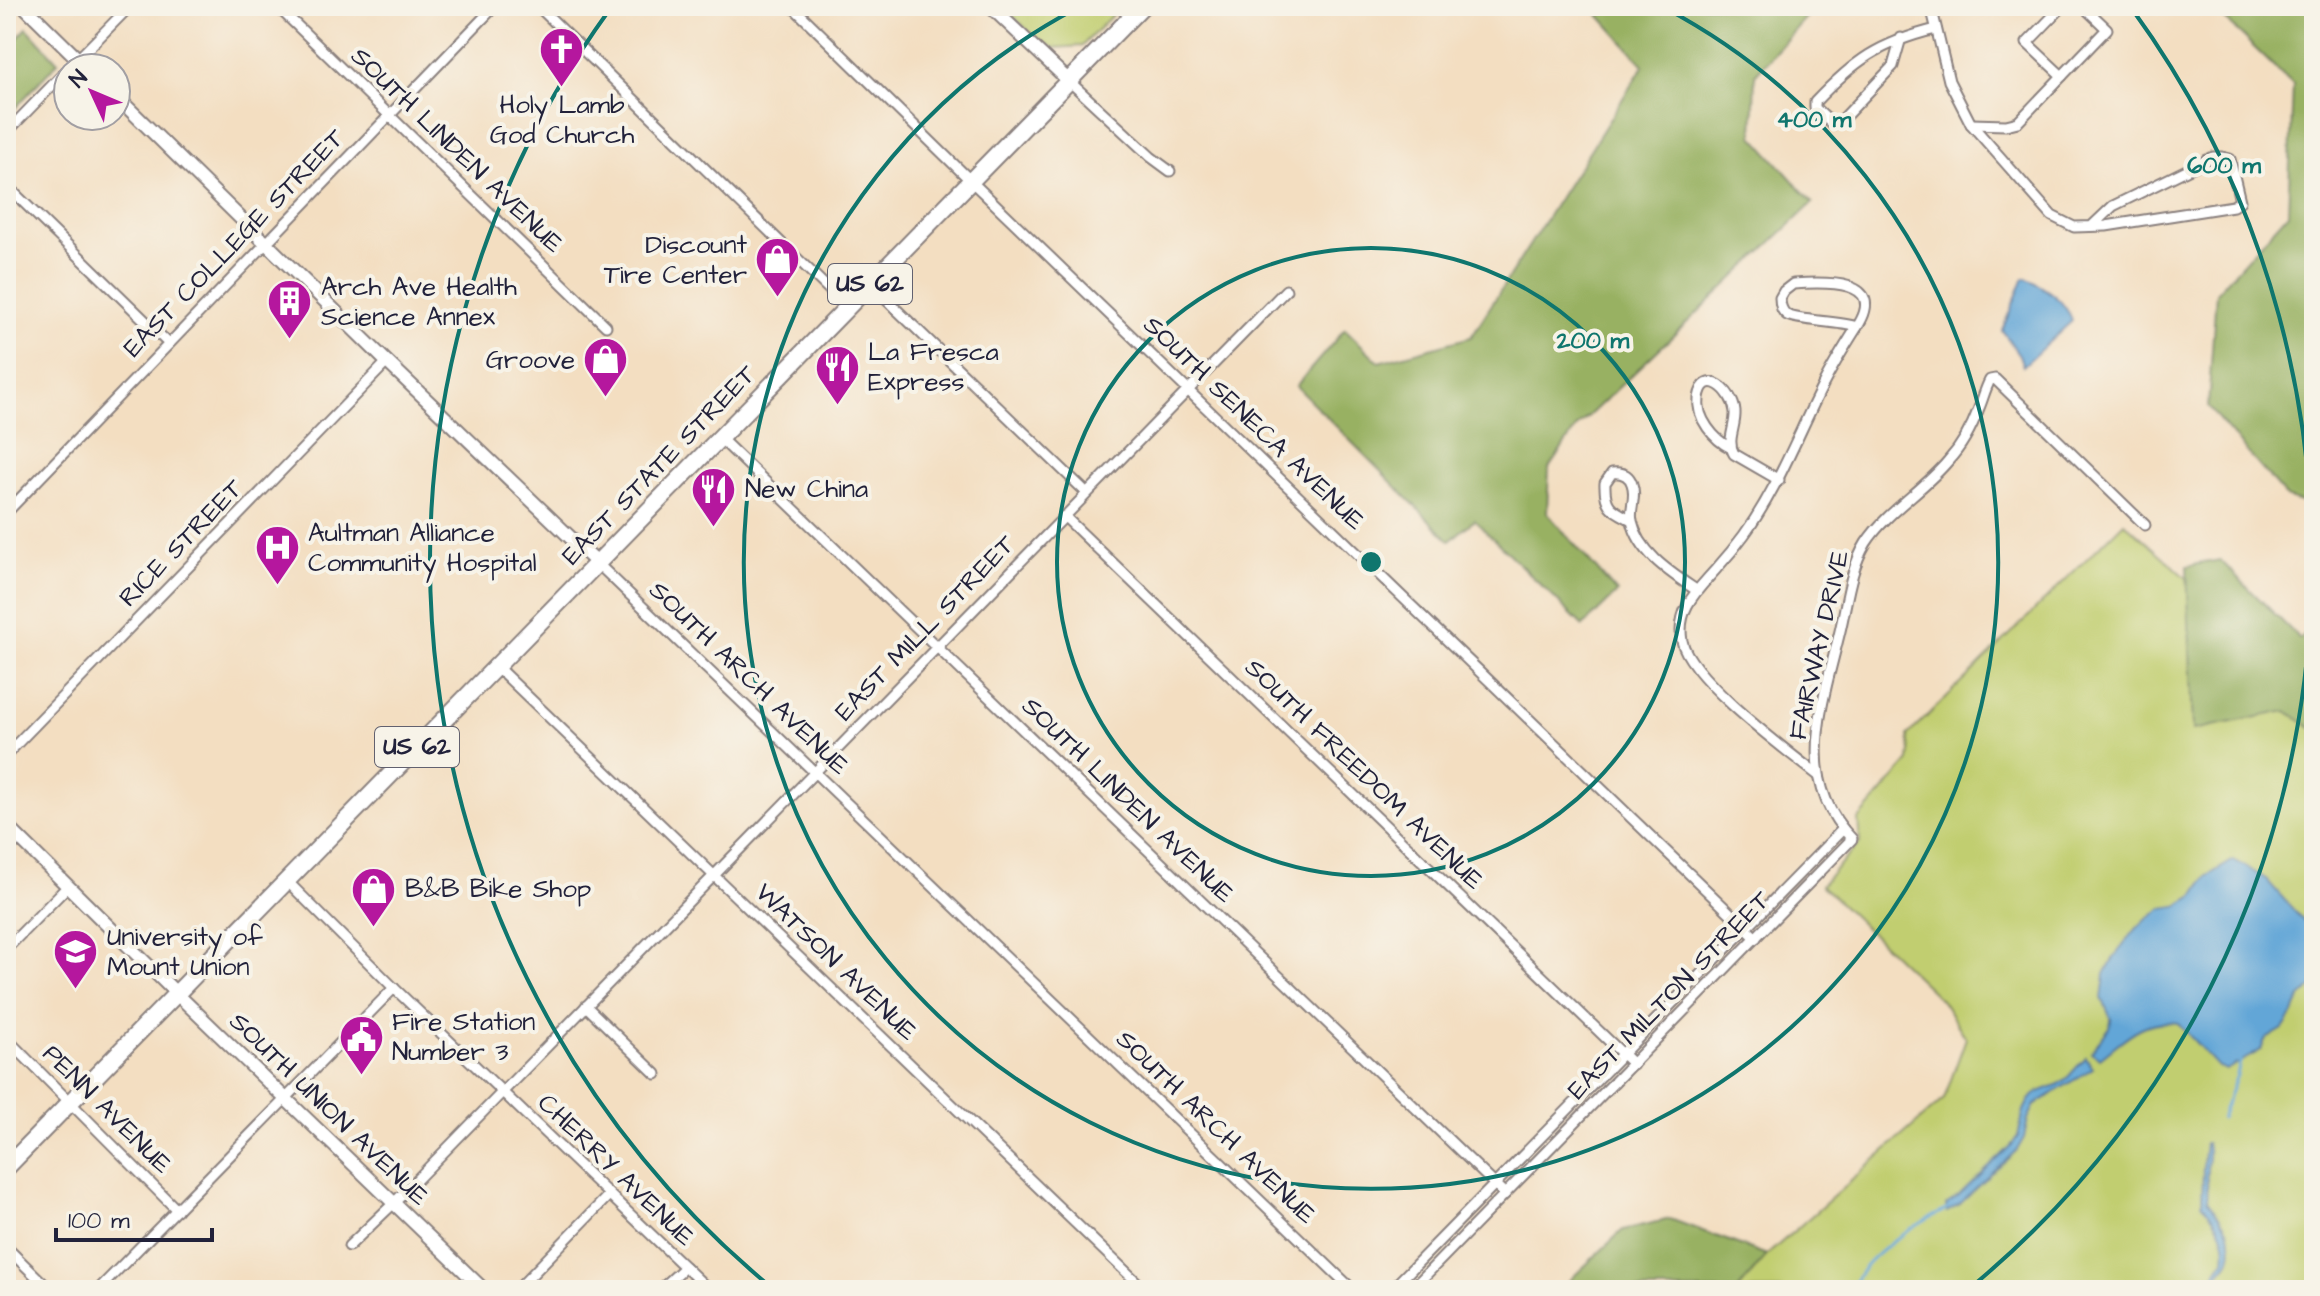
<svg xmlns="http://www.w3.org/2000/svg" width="2320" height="1296" viewBox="0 0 2320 1296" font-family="'Architects Daughter',sans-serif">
	<rect width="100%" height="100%" fill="#f7f3e8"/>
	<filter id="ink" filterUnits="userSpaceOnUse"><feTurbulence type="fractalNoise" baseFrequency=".0125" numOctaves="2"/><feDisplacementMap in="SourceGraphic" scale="16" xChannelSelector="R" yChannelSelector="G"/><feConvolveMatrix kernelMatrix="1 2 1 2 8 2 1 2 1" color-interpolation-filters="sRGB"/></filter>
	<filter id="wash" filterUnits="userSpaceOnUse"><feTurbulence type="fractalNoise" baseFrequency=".006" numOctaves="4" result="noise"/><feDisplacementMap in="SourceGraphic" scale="32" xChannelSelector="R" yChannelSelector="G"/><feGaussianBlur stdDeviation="1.8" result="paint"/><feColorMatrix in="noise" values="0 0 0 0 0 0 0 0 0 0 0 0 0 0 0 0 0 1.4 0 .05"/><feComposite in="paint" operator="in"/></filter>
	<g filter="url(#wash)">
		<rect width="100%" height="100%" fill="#f3dec1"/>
		<g fill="#c1ce70" stroke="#727856" stroke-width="2">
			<polygon points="1002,6 1121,6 1082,46 1054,48 1036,38"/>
			<polygon points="2124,522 2187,578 2314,707 2314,1290 1738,1290 1767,1255 1944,1099 1966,1038 1942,1001 1821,885 1860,843 1858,820 1909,761 1910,751 1908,735"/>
		</g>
		<g fill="#98b162" stroke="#5d6a4e" stroke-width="2">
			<polygon points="1609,6 1795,6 1807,16 1755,75 1753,136 1813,203 1577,427 1549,468 1547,513 1617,593 1583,626 1474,520 1450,541 1296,386 1345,329 1379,362 1471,337 1644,65 1599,15"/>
			<polygon points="2211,6 2314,6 2314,507 2286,497 2208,407 2216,293 2288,213 2293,85"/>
			<polygon points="27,28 58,62 6,118 6,50"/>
			<polygon points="2220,560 2300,639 2314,625 2314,730 2287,711 2193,730 2187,566"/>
			<polygon points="1670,1219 1767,1255 1738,1290 1559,1290 1623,1230"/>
		</g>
		<g fill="#62a6d7" stroke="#426489" stroke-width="2">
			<path d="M2024 278H2026C2045 288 2065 299 2072 321L2023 366 2019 355 2002 330Z"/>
			<path d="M2234 860 2266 879 2314 933V986L2301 997 2294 1013 2283 1029 2265 1040 2261 1050 2226 1070 2218 1067 2178 1023C2142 1018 2126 1038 2100 1058L2091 1052 2110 1027 2111 1019 2102 998 2105 974 2114 957 2137 928 2147 919 2163 908 2177 906 2194 896 2206 877Z"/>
			<polygon points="2086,1057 2093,1068 2035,1105 2028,1119 2024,1138 2017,1150 1959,1205 1947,1212 1946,1205 1959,1196 2010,1147 2018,1136 2024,1110 2029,1100 2038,1092 2059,1084 2068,1077"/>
			<path d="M2205 1143H2207C2210 1154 2207 1161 2207 1172 2206 1182 2209 1190 2207 1200 2219 1217 2238 1237 2230 1259 2227 1266 2222 1269 2218 1275L2220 1290H2214C2210 1276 2218 1269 2225 1259 2229 1235 2215 1220 2202 1203 2203 1183 2202 1162 2205 1143Z"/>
		</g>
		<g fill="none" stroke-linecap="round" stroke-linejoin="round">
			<g stroke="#62a6d7" stroke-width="3">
				<polyline points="2221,1118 2237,1075 2241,1058"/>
				<path d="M1852 1290C1859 1258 1919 1223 1947 1209"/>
			</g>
		</g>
	</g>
	<g filter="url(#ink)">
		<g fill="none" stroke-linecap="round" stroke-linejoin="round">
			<defs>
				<g id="street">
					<polyline points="277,6 606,326"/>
					<polyline points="538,6 847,307"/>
					<polyline points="792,6 971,181 1756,938"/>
					<polyline points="1931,6 1949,81 1971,124 2052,216 2074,227 2106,226 2233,206 2240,201 2230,159 2222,157 2213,157 2113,206 2092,226"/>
					<path d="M1901 38 1893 66 1839 123 1832 124 1815 108V102C1855 60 1879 43 1936 29"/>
					<polyline points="74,63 130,6"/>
					<polyline points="2062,76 2027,43 2063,6"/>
					<polyline points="1069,81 1151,157 1170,171"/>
					<polyline points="1971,124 2006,125 2018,122 2107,29 2083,6"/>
					<polyline points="6,133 68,69"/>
					<polyline points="6,185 168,343"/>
					<polyline points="870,284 1087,493"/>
					<path d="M1793 284C1823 282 1889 278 1857 327 1840 321 1797 321 1787 315 1781 311 1780 305 1780 298L1784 291Z"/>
					<polyline points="720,438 1505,1194"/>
					<path d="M1731 448C1714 440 1696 418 1699 398 1704 366 1733 390 1735 412 1736 427 1726 440 1734 454L1779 480"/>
					<polyline points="6,513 495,6"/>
					<polyline points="1064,516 1633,1064"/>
					<path d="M1632 520C1613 510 1604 508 1605 483L1612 473C1621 472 1629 474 1632 484 1637 497 1629 509 1632 521 1639 553 1671 573 1696 590"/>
					<polyline points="597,563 1353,1290"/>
					<polyline points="496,666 1145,1290"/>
					<polyline points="6,755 387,362"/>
					<path d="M1819 776C1786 750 1690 679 1682 641 1676 608 1698 590 1717 568 1727 557 1736 546 1744 535 1778 488 1797 436 1823 385 1833 365 1845 346 1857 327"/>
					<polyline points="286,880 394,988 709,1290"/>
					<polyline points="6,949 68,886"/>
					<polyline points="586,1006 656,1074"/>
					<polyline points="6,1038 177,1210"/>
					<polyline points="349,1246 394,1203 1286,290"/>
					<polyline points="6,1247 50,1290"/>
					<polyline points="98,1290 394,988"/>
					<polyline points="517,1290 609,1195"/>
					<polyline points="660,1290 685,1267"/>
					<polyline points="1391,1290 1843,829"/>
					<path d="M1411 1290 1852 839C1793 779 1823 703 1840 631 1847 602 1850 569 1866 543 1886 512 1924 490 1948 461 1962 446 1972 427 1979 408 1983 399 1985 389 1990 380L1995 379 2145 525"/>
				</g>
				<g id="secondary">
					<polyline points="24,6 87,68"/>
					<polyline points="990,6 1069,81"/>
					<polyline points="116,96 385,360 597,563"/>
					<polyline points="6,825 177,994 484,1290"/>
				</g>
				<polyline id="highway" points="6,1168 1142,6"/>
			</defs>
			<use href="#street" stroke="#8a807e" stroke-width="13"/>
			<use href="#secondary" stroke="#8a807e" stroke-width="16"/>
			<use href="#highway" stroke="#8a807e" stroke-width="20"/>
			<use href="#street" stroke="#fff" stroke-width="9"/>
			<use href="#secondary" stroke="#fff" stroke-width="12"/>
			<use href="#highway" stroke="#fff" stroke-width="16"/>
		</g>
	</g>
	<g fill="none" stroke="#0f766e" stroke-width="4">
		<circle cx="1371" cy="562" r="314"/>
		<path d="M1665 8A627 627 0 1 1 1077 8"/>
		<path d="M772 1288A941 941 0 0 1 610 9M2132 9A941 941 0 0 1 1970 1288"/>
	</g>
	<defs>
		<symbol id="church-pin" viewBox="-11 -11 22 30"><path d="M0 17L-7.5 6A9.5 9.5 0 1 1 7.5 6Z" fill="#b5179e" stroke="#f7f3e8"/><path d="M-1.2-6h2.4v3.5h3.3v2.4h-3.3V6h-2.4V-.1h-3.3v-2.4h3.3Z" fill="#fff"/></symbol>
		<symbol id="shop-pin" viewBox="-11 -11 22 30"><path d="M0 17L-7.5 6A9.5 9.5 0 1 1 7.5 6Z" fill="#b5179e" stroke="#f7f3e8"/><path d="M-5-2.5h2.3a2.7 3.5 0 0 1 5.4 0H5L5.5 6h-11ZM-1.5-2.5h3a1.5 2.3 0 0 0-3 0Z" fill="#fff"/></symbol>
		<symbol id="building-pin" viewBox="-11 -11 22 30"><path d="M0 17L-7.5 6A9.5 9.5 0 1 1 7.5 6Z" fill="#b5179e" stroke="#f7f3e8"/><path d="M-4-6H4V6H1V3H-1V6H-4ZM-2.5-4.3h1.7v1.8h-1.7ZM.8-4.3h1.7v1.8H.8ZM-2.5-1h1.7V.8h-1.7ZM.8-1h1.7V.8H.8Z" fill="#fff"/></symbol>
		<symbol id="restaurant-pin" viewBox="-11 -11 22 30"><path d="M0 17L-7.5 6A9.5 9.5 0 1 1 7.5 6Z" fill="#b5179e" stroke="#f7f3e8"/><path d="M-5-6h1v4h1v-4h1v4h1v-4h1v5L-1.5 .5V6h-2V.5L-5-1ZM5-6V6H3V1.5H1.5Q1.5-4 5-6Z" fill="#fff"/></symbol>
		<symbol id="hospital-pin" viewBox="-11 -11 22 30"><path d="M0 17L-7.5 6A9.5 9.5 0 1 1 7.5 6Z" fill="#b5179e" stroke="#f7f3e8"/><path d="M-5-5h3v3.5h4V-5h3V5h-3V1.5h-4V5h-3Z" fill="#fff"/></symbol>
		<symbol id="university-pin" viewBox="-11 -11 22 30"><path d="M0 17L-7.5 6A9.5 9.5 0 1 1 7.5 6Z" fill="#b5179e" stroke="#f7f3e8"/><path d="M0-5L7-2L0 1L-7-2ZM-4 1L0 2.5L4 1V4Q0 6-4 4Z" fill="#fff"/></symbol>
		<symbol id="civic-pin" viewBox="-11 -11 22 30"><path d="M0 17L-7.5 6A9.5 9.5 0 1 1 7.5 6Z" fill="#b5179e" stroke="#f7f3e8"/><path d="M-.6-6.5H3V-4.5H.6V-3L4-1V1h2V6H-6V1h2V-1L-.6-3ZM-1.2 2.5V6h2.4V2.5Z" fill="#fff"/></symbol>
	</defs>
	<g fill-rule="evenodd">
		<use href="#church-pin" x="536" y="24" width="51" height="69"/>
		<use href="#shop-pin" x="752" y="234" width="51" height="69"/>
		<use href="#building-pin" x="264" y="276" width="51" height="69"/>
		<use href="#shop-pin" x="580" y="334" width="51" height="69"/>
		<use href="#restaurant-pin" x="812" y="342" width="51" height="69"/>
		<use href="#restaurant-pin" x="688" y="464" width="51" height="69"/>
		<use href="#hospital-pin" x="252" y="522" width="51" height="69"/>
		<use href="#shop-pin" x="348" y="864" width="51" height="69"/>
		<use href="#university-pin" x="50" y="926" width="51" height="69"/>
		<use href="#civic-pin" x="336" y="1012" width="51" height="69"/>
	</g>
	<g text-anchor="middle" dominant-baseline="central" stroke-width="8" stroke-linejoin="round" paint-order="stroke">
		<g fill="#f7f3e8" stroke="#62616f" stroke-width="2">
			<rect x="828" y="264" width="84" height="40" rx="6"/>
			<rect x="375" y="727" width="84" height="40" rx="6"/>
		</g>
		<g font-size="24" font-weight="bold" fill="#22223b">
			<text x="870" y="284">US 62</text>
			<text x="417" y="747">US 62</text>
		</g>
		<g font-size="26" fill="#22223b" stroke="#f7f3e8" text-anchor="start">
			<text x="562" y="105" text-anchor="middle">Holy Lamb<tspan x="562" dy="30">God Church</tspan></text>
			<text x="747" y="245" text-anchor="end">Discount<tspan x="747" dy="30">Tire Center</tspan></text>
			<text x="321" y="287">Arch Ave Health<tspan x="321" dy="30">Science Annex</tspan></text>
			<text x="868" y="352">La Fresca<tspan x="868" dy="30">Express</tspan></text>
			<text x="575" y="360" text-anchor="end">Groove</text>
			<text x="745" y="489">New China</text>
			<text x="308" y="533">Aultman Alliance<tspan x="308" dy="30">Community Hospital</tspan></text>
			<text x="405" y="889">B&amp;B Bike Shop</text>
			<text x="107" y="937">University of<tspan x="107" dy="30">Mount Union</tspan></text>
			<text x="392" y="1022">Fire Station<tspan x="392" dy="30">Number 3</tspan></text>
		</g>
		<g font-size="26" fill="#22223b" stroke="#f7f3e8">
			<text transform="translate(457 150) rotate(44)">SOUTH LINDEN AVENUE</text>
			<text transform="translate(234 243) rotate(-46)">EAST COLLEGE STREET</text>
			<text transform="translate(1254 423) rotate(44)">SOUTH SENECA AVENUE</text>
			<text transform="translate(659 465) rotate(-46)">EAST STATE STREET</text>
			<text transform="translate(181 543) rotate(-46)">RICE STREET</text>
			<text transform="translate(925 628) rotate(-46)">EAST MILL STREET</text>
			<text transform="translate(1819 645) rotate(-77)">FAIRWAY DRIVE</text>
			<text transform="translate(749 678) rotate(44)">SOUTH ARCH AVENUE</text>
			<text transform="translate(1364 774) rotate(44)">SOUTH FREEDOM AVENUE</text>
			<text transform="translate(1128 800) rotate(44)">SOUTH LINDEN AVENUE</text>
			<text transform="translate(836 962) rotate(44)">WATSON AVENUE</text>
			<text transform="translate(1669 995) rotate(-46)">EAST MILTON STREET</text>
			<text transform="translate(107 1109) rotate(45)">PENN AVENUE</text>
			<text transform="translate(329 1109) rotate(44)">SOUTH UNION AVENUE</text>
			<text transform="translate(1216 1127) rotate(44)">SOUTH ARCH AVENUE</text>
			<text transform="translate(616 1170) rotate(44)">CHERRY AVENUE</text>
		</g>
	</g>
	<circle cx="1371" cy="562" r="12" fill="#0f766e" stroke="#f7f3e8" stroke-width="4"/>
	<g font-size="24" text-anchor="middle" font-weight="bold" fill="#0f766e" stroke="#f7f3e8" stroke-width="8" stroke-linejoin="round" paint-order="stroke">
		<text x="1814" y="127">400 m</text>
		<text x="2224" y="173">600 m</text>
		<text x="1593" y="348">200 m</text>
	</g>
	<rect width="2320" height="1296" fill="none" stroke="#f7f3e8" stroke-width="32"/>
	<g transform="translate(92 92) rotate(314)"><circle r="38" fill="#f7f3e8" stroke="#a29fa3" stroke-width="2"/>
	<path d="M0-6L14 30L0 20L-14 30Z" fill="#b5179e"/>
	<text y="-12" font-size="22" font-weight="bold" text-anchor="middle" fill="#22223b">N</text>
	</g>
	<path d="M56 1228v12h156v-12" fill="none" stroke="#22223b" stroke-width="4"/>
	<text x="68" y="1228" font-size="24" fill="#22223b" stroke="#f7f3e8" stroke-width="6" paint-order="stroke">100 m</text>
</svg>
